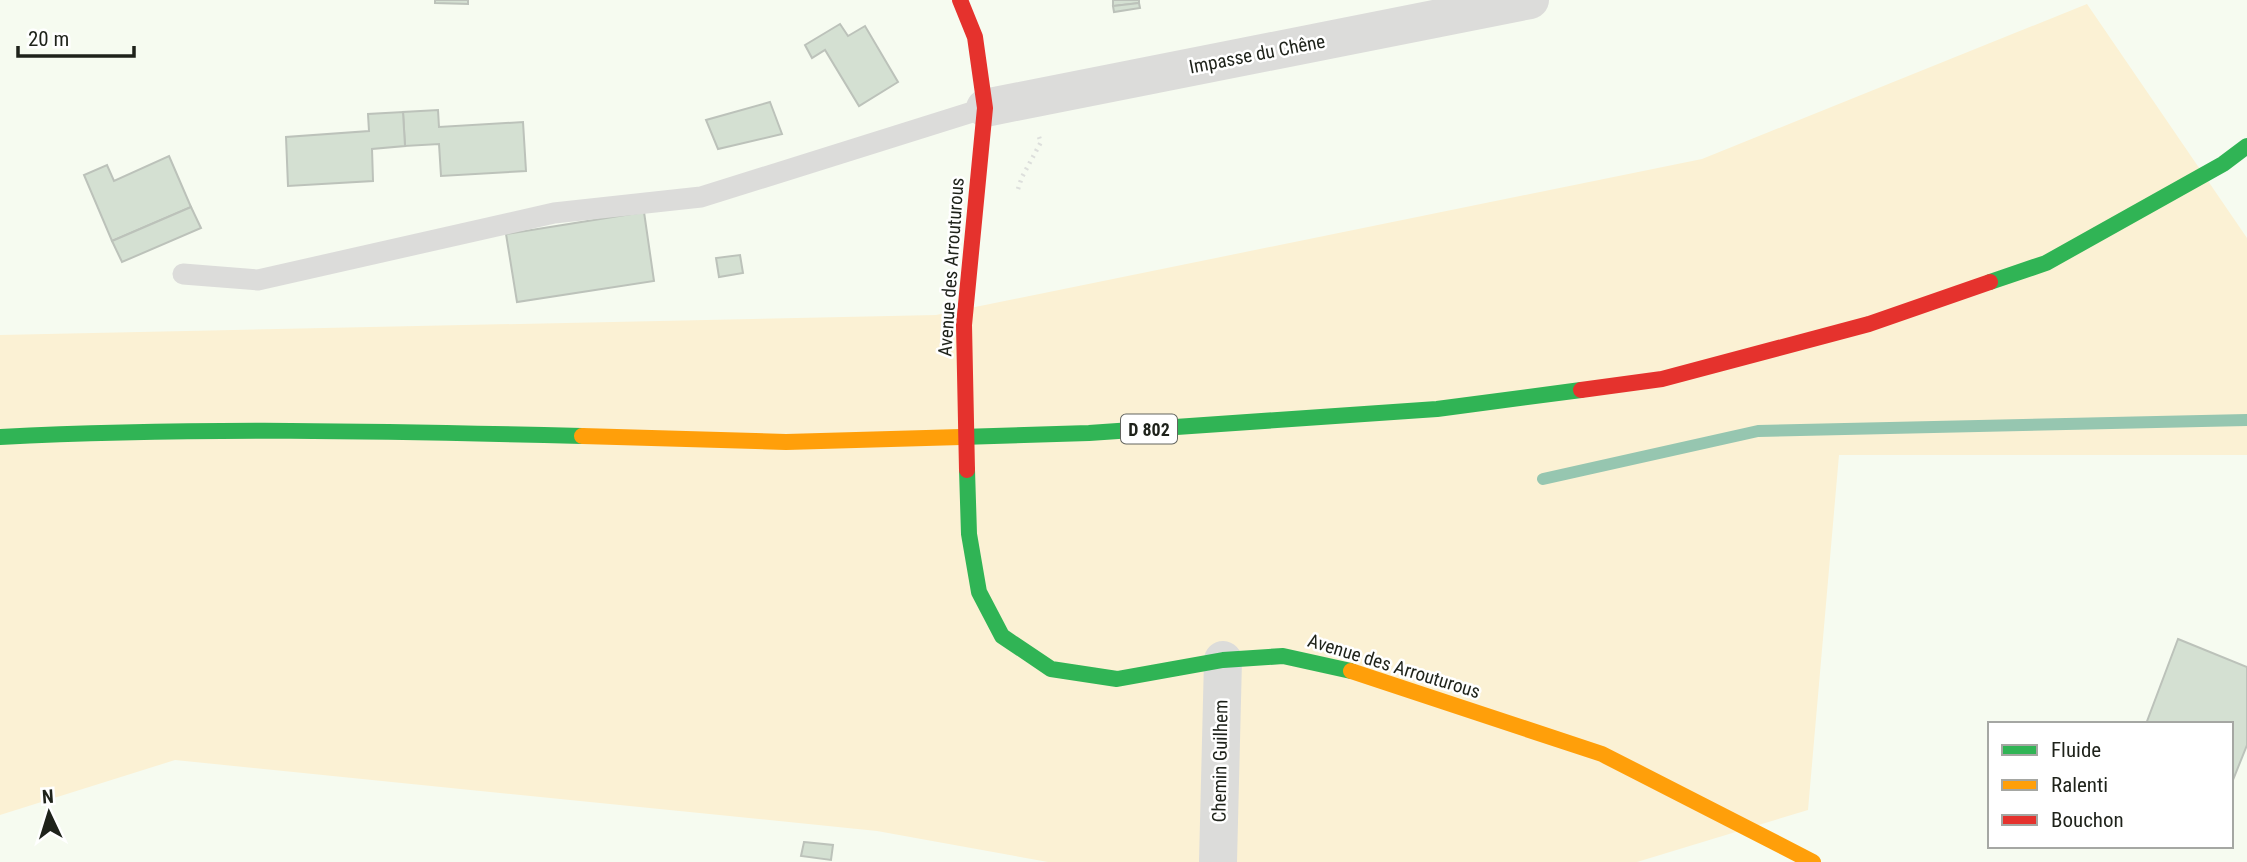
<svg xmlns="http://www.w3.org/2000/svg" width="2247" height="862" viewBox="0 0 2247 862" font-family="'Roboto Condensed',sans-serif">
	<rect width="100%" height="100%" fill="#f6fbf0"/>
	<polygon fill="#fbf1d4" points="2087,4 2247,238 2247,455 1839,455 1808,810 1637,862 1048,862 877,831 175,760 0,815 0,335 936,315 1702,159"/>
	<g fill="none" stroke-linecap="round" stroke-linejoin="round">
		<polyline stroke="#96c6b0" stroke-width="12" points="1543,479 1758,431 2247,420"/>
	</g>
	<g fill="#d4e0d2" stroke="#bcc2ba" stroke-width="2">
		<polygon points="435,0 468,0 468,4 435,3"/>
		<polygon points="1113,0 1139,0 1139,3 1113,6"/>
		<polygon points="1139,3 1140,8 1114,12 1113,6"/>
		<polygon points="840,24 848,36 865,26 898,82 859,106 825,50 812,58 805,45"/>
		<polygon points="770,102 782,134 718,149 706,120"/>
		<polygon points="438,110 439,127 523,122 526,171 441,176 439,144 405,146 403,112"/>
		<polygon points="403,112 405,146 372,149 373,181 288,186 286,137 369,131 368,114"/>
		<polygon points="169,156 191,207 112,241 84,175 107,165 114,181"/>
		<polygon points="191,207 201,228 122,262 112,241"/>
		<polygon points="644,212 654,281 517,302 506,234"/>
		<polygon points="740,255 743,273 719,277 716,258"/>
		<polygon points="2178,639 2247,667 2247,745 2231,785 2231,724 2146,724"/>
		<polygon points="804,842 833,845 831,860 801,856"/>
	</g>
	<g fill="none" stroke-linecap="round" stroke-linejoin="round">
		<polyline stroke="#dddfdc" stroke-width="4.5" stroke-dasharray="2 5" stroke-linecap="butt" points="1018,189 1022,177 1041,142 1039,137"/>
		<polyline stroke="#dcdcda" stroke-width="21" points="183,274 258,280 554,213 701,197 985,108"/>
		<g stroke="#dcdcda" stroke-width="38">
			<polyline points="985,108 1530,0"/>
			<polyline points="1218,862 1223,660"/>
		</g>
		<g stroke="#30b455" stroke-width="16">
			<polyline points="1990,282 2046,263 2223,164 2247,146"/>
			<path d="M0 437C194 427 388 431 582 436"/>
			<polyline points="961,437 1089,433 1437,409 1581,390"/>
			<polyline points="967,470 969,534 979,592 1002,636 1051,669 1117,679 1223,660 1283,656 1351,671"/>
		</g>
		<g stroke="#ff9f0a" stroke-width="16">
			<polyline points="582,436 786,442 961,437"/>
			<polyline points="1351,671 1602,754 1813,862"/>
		</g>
		<g stroke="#e5322d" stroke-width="16">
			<polyline points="960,0 975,37 985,108 964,325 967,470"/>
			<polyline points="1581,390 1662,379 1869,324 1990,282"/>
		</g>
	</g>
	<g text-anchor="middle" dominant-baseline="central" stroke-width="5" stroke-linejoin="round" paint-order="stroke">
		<rect fill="#fff" stroke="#62645f" stroke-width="2" x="1121" y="414.5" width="56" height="29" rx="5"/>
		<g font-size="18" font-weight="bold" fill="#1e221a">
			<text x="1149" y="429">D 802</text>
		</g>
		<g font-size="19" fill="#1e221a" stroke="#fff">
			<text transform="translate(1257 54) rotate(-11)">Impasse du Chêne</text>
			<text transform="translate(951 267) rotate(-86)">Avenue des Arrouturous</text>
			<text transform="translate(1394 666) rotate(17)">Avenue des Arrouturous</text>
			<text transform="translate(1220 761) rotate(-89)">Chemin Guilhem</text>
		</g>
	</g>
	<rect x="1988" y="722" width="245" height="126" fill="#ffffff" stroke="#a5a7a3" stroke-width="2"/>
	<rect x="2002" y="745" width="35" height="10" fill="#30b455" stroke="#a5a7a3" stroke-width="2"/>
	<text x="2051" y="757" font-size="21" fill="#1e221a">Fluide</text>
	<rect x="2002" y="780" width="35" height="10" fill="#ff9f0a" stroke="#a5a7a3" stroke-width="2"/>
	<text x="2051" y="792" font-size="21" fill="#1e221a">Ralenti</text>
	<rect x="2002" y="815" width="35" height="10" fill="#e5322d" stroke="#a5a7a3" stroke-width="2"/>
	<text x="2051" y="827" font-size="21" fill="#1e221a">Bouchon</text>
	<g transform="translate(49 813) rotate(356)" stroke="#ffffff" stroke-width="5" paint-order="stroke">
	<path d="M0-5L12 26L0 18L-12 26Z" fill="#1e221a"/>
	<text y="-10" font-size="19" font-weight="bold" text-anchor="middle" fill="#1e221a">N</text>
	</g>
	<path d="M18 46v10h116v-10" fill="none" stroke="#1e221a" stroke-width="3.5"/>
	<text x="28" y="46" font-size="21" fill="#1e221a" stroke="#ffffff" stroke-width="5" paint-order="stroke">20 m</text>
</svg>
